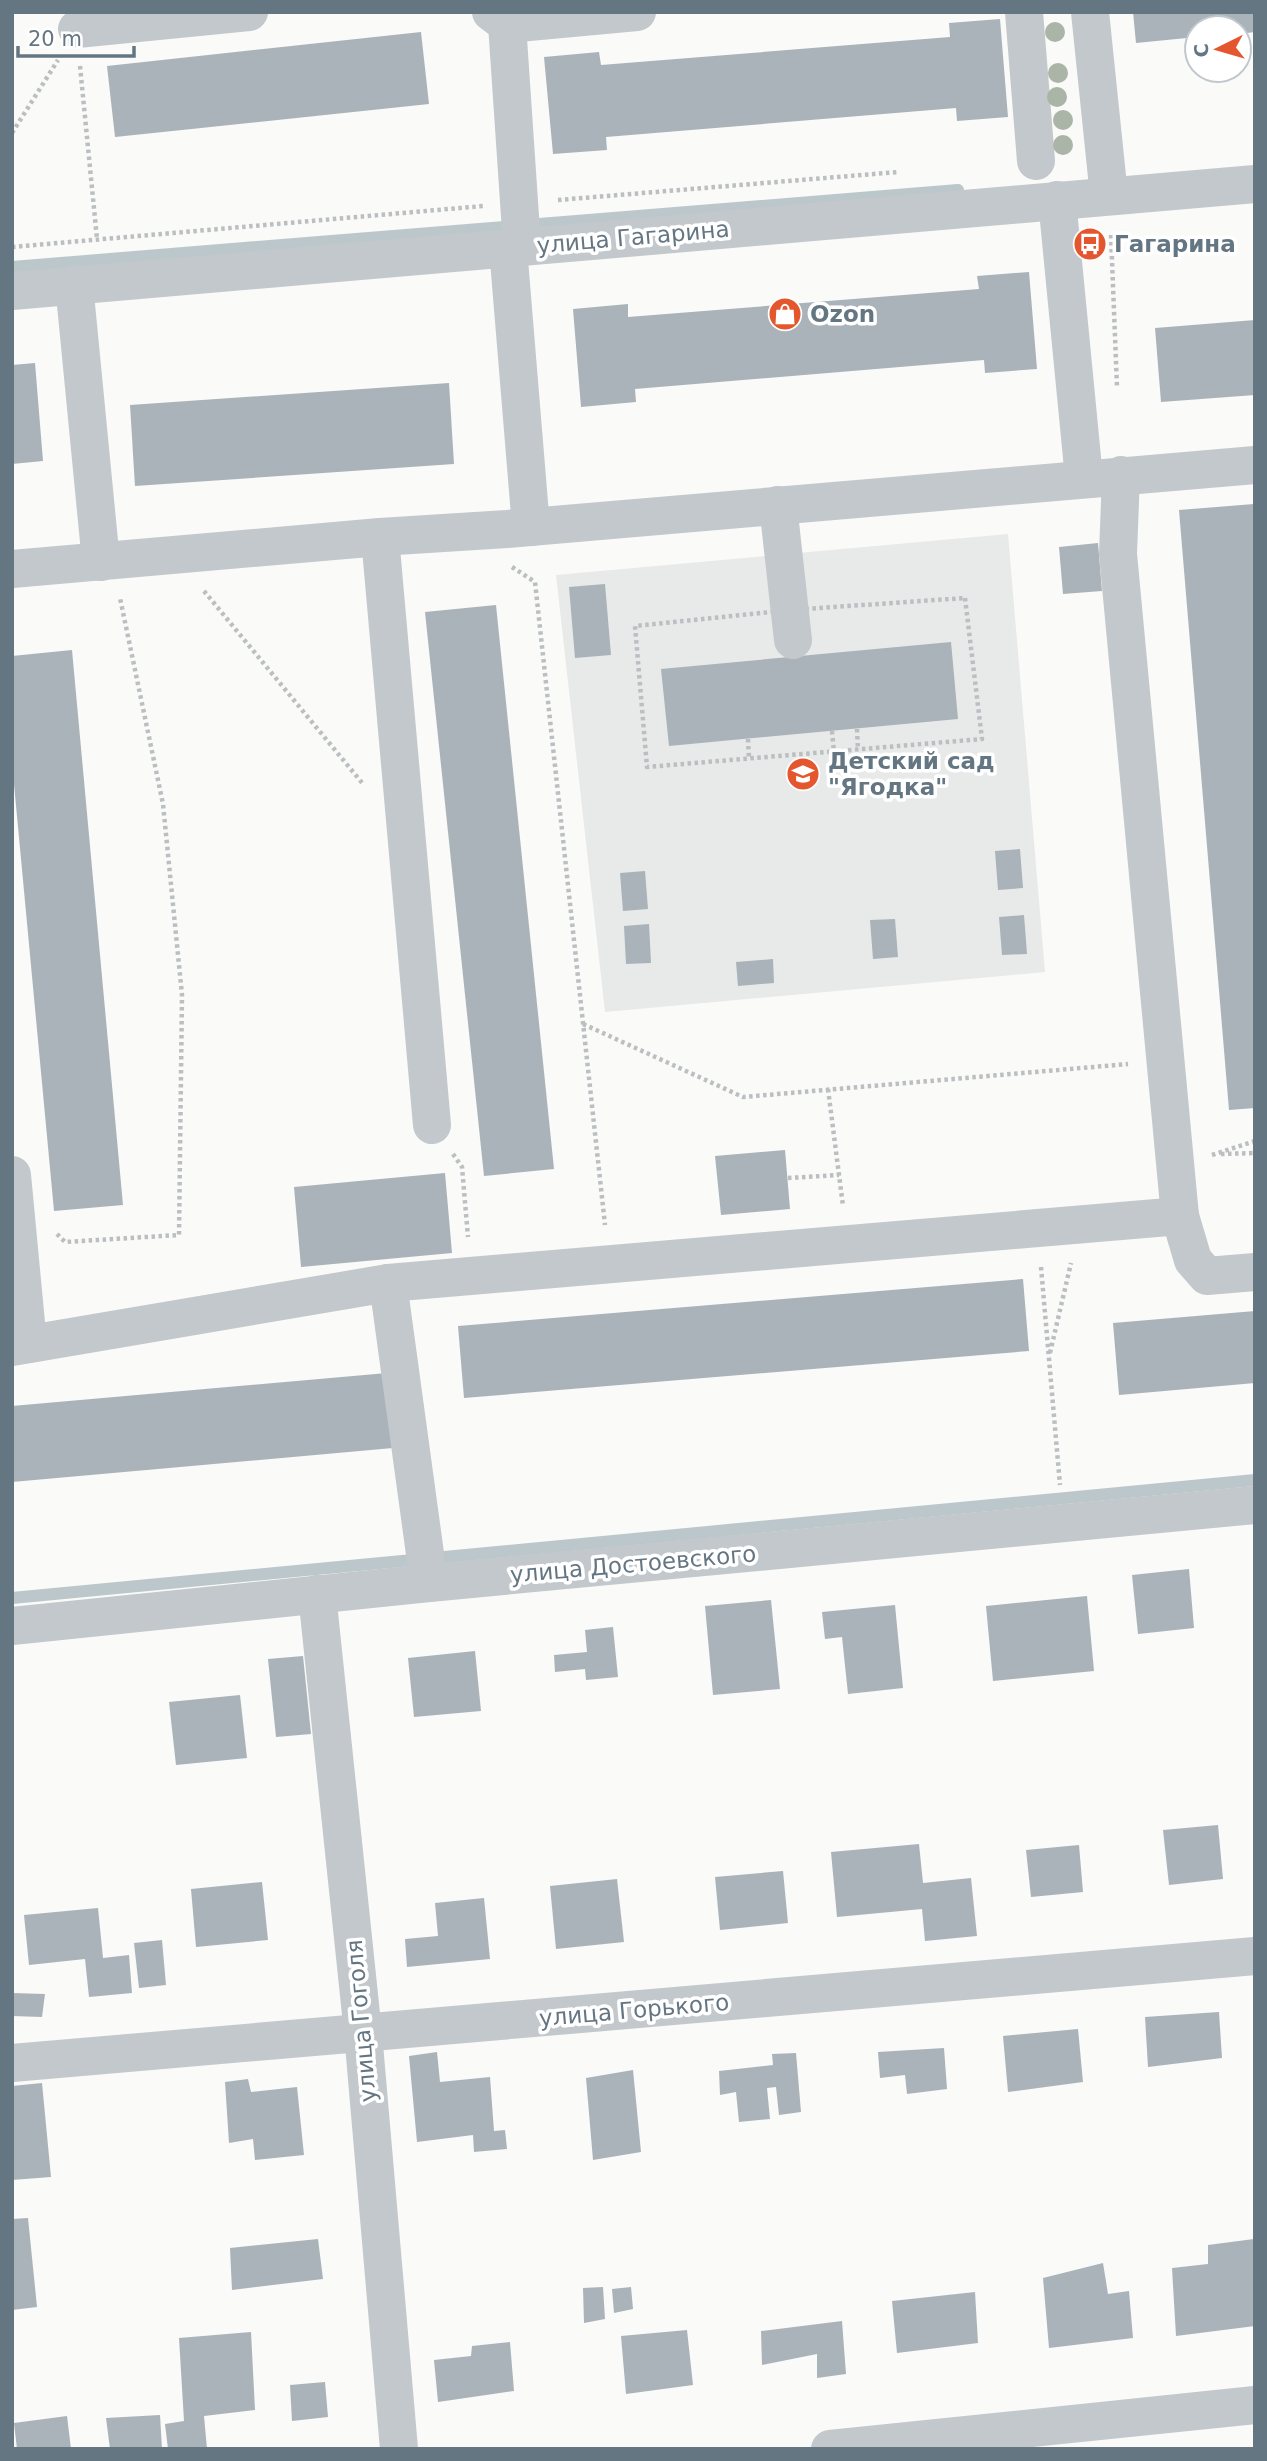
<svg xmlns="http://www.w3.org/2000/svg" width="1267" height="2461" viewBox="0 0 1267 2461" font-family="'DejaVu Sans',sans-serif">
	<rect width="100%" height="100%" fill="#fafaf8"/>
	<polygon fill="#e8e9e9" points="1008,534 1045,972 605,1012 556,575"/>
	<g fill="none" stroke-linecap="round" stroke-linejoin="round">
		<g stroke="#bbc7cb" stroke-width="12">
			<polyline points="12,267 958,190"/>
			<polyline points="12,1598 1255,1480"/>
		</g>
	</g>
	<g fill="#aab3b9">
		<polygon points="1133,12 1255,12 1255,32 1239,34 1239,28 1197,28 1197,37 1136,43"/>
		<polygon points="1000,19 1008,117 957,121 956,108 606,137 607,150 553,154 544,57 599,52 601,65 950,37 949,23"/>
		<polygon points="421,32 429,104 115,137 107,66"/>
		<polygon points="1029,272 1037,369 985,373 984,360 635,389 636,402 581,407 573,309 628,304 628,317 979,289 977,276"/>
		<polygon points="1255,320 1255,395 1161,402 1155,328"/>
		<polygon points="35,363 43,461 12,464 12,365"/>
		<polygon points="449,383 454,464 135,486 130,405"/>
		<polygon points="1254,504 1255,1108 1229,1110 1179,510"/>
		<polygon points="1098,543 1102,591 1063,594 1059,547"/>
		<polygon points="605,584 611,655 575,658 569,587"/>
		<polygon points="496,605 554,1169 484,1176 425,612"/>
		<polygon points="951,642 958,719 669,746 661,669"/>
		<polygon points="72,650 123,1205 54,1211 12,763 12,656"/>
		<polygon points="1020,849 1023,888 998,890 995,851"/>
		<polygon points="645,871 648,909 623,911 620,873"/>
		<polygon points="1024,915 1027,954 1002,955 999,917"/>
		<polygon points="895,919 898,957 873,959 870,920"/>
		<polygon points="649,924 651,963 626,964 624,926"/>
		<polygon points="773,959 774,983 738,986 736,962"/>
		<polygon points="785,1150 790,1209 721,1215 715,1156"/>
		<polygon points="445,1173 452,1253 301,1267 294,1187"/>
		<polygon points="1023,1279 1029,1351 464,1398 458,1326"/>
		<polygon points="1255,1311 1255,1383 1119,1395 1113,1323"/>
		<polygon points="387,1373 393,1448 12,1482 12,1406"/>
		<polygon points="1189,1569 1194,1628 1138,1634 1132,1575"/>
		<polygon points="1087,1596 1094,1671 993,1681 986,1606"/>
		<polygon points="771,1600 780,1689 713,1695 705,1606"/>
		<polygon points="895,1605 903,1688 848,1694 842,1637 825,1639 822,1612"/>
		<polygon points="613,1627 618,1677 586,1680 585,1669 555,1672 554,1655 587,1652 585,1630"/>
		<polygon points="475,1651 481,1711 414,1717 408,1658"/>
		<polygon points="303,1656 311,1734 276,1737 268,1659"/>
		<polygon points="240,1695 247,1758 176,1765 169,1702"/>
		<polygon points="1218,1825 1223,1879 1169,1885 1163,1830"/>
		<polygon points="919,1844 923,1883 971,1878 977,1936 925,1941 922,1909 837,1917 831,1852"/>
		<polygon points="1079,1845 1083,1892 1031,1897 1026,1850"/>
		<polygon points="783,1871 788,1923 720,1930 715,1877"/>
		<polygon points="617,1879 624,1942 556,1949 550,1886"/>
		<polygon points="262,1882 268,1940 196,1947 191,1889"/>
		<polygon points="484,1898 490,1959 407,1967 405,1939 438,1936 435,1903"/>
		<polygon points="98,1908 103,1958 129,1955 132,1993 89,1997 85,1959 29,1965 24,1915"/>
		<polygon points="162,1940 166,1985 139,1988 134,1943"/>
		<polygon points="12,1993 45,1994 42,2017 12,2016"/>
		<polygon points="1219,2012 1222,2058 1148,2067 1145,2017"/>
		<polygon points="1078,2029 1083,2082 1008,2092 1003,2036"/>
		<polygon points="944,2048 947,2089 907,2094 905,2075 880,2078 878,2052"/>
		<polygon points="437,2052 440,2082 490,2077 494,2131 505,2130 507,2149 474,2152 473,2135 417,2142 409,2056"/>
		<polygon points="796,2053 801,2112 779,2115 776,2087 767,2088 770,2119 739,2122 736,2092 720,2095 719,2071 773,2065 772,2054"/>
		<polygon points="633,2070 641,2152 593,2160 586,2078"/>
		<polygon points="248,2079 251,2092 297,2087 304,2155 255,2160 253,2139 229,2143 225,2082"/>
		<polygon points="42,2083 51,2177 12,2180 12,2086"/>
		<polygon points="28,2218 37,2307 12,2310 12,2219"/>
		<polygon points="318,2239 323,2279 232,2290 230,2248"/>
		<polygon points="1254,2239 1255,2326 1176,2336 1172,2268 1208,2264 1208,2245"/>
		<polygon points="1103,2263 1108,2294 1129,2291 1133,2338 1049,2348 1043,2278"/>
		<polygon points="603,2287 605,2319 584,2323 583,2288"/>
		<polygon points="631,2287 633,2309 614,2313 612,2289"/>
		<polygon points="975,2292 978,2343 897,2353 892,2301"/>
		<polygon points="842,2321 846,2374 817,2378 817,2354 762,2365 761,2331"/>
		<polygon points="687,2330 693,2385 626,2394 621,2336"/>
		<polygon points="251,2332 255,2410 204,2416 207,2449 168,2449 165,2424 184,2421 179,2338"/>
		<polygon points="510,2342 514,2391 438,2402 434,2360 471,2356 472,2346"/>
		<polygon points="325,2382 328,2417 292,2421 290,2385"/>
		<polygon points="160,2415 162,2449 110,2449 106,2418"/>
		<polygon points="67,2416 71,2449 17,2449 14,2423"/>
	</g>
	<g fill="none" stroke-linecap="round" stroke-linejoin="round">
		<g stroke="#bbbfc2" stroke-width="4.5" stroke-dasharray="3.5 3.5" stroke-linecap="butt">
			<polyline points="80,66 97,239"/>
			<polyline points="12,133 58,60"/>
			<polyline points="558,200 898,172"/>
			<polyline points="1111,235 1117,387"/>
			<polyline points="12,247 483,206"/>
			<polyline points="512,567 535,582 605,1225"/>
			<polyline points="204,591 363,784"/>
			<polygon points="965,598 982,739 647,767 635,626 790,610"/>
			<polyline points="857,729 858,750"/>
			<polyline points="832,731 834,752"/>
			<polyline points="748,739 749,759"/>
			<polyline points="583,1024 743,1097 1128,1064"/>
			<polyline points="828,1089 843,1206"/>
			<polyline points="453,1154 462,1167 468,1237"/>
			<polyline points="1221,1154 1255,1153"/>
			<polyline points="1212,1155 1255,1141"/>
			<polyline points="788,1178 839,1175"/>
			<polyline points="57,1234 65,1242 179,1235 182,995 163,804 120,598"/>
			<polyline points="1041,1267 1060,1485"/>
			<polyline points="1050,1353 1071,1263"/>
		</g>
		<g stroke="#c3c8cc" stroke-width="38">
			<polyline points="491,12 507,24 522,246"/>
			<polyline points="1024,12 1036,161"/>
			<polyline points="1090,12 1109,196"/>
			<polyline points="507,24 637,12"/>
			<polyline points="77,29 249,12"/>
			<polyline points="1057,200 1084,478"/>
			<polyline points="508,248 531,527"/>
			<polyline points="74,284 101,562"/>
			<polyline points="12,291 1255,184"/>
			<polyline points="778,505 793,640"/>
			<polyline points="380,537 432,1125"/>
			<polyline points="12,569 380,537 507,529 1255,465"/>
			<polyline points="12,1175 28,1344"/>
			<polyline points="1180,1216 1193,1260 1207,1276 1255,1272"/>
			<polyline points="388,1283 1180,1216 1118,554 1121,475"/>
			<polyline points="12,1347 388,1283 429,1583"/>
			<polyline points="317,1594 363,2033 399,2449"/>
			<polyline points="12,1626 429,1583 1255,1505"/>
			<polyline points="12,2063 1255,1956"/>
			<polyline points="830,2449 1255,2405"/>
		</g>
	</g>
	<g fill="#aab4a7">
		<circle cx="1055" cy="32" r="10"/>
		<circle cx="1058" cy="73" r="10"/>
		<circle cx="1057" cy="97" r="10"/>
		<circle cx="1063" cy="120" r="10"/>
		<circle cx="1063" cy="145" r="10"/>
	</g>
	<defs>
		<symbol id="bus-disc" viewBox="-11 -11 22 22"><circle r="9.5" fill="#e4572e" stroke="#fff"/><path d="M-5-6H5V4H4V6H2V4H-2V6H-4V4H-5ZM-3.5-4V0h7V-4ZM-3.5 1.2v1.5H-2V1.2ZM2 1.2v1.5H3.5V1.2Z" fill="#fff"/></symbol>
		<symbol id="shop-disc" viewBox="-11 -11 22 22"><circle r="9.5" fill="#e4572e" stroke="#fff"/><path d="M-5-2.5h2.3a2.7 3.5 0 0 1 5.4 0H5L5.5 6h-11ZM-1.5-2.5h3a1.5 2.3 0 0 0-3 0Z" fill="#fff"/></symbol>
		<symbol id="school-disc" viewBox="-11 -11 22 22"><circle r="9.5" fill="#e4572e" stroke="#fff"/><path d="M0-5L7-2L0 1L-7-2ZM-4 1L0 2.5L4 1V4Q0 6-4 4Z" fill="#fff"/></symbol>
	</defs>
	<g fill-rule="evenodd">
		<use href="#bus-disc" x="1071" y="225" width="38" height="38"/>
		<use href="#shop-disc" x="766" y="295" width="38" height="38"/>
		<use href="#school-disc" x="784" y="755" width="38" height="38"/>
	</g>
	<g text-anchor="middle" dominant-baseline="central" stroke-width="7" stroke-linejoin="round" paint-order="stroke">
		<g font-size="23" fill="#657683" stroke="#fff">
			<text transform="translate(633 237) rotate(-5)">улица Гагарина</text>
			<text transform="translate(633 1564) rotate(-5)">улица Достоевского</text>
			<text transform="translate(634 2010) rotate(-5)">улица Горького</text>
			<text transform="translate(361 2021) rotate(-95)">улица Гоголя</text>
		</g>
		<g font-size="23" font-weight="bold" fill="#657683" stroke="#fff" text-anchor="start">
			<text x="1114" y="244">Гагарина</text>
			<text x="810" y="314">Ozon</text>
			<text x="828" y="761">Детский сад<tspan x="828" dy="26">"Ягодка"</tspan></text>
		</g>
	</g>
	<rect width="1267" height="2461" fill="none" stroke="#657683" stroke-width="28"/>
	<g transform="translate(1218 49) rotate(265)"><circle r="33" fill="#ffffff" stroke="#c1c8cd" stroke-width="2"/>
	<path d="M0-5L12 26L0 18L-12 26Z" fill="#e4572e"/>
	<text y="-10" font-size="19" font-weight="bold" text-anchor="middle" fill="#657683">С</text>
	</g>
	<path d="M18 46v10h116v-10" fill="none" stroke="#657683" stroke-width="3.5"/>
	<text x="28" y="46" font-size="21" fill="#657683" stroke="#ffffff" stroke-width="5" paint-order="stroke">20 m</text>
</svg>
